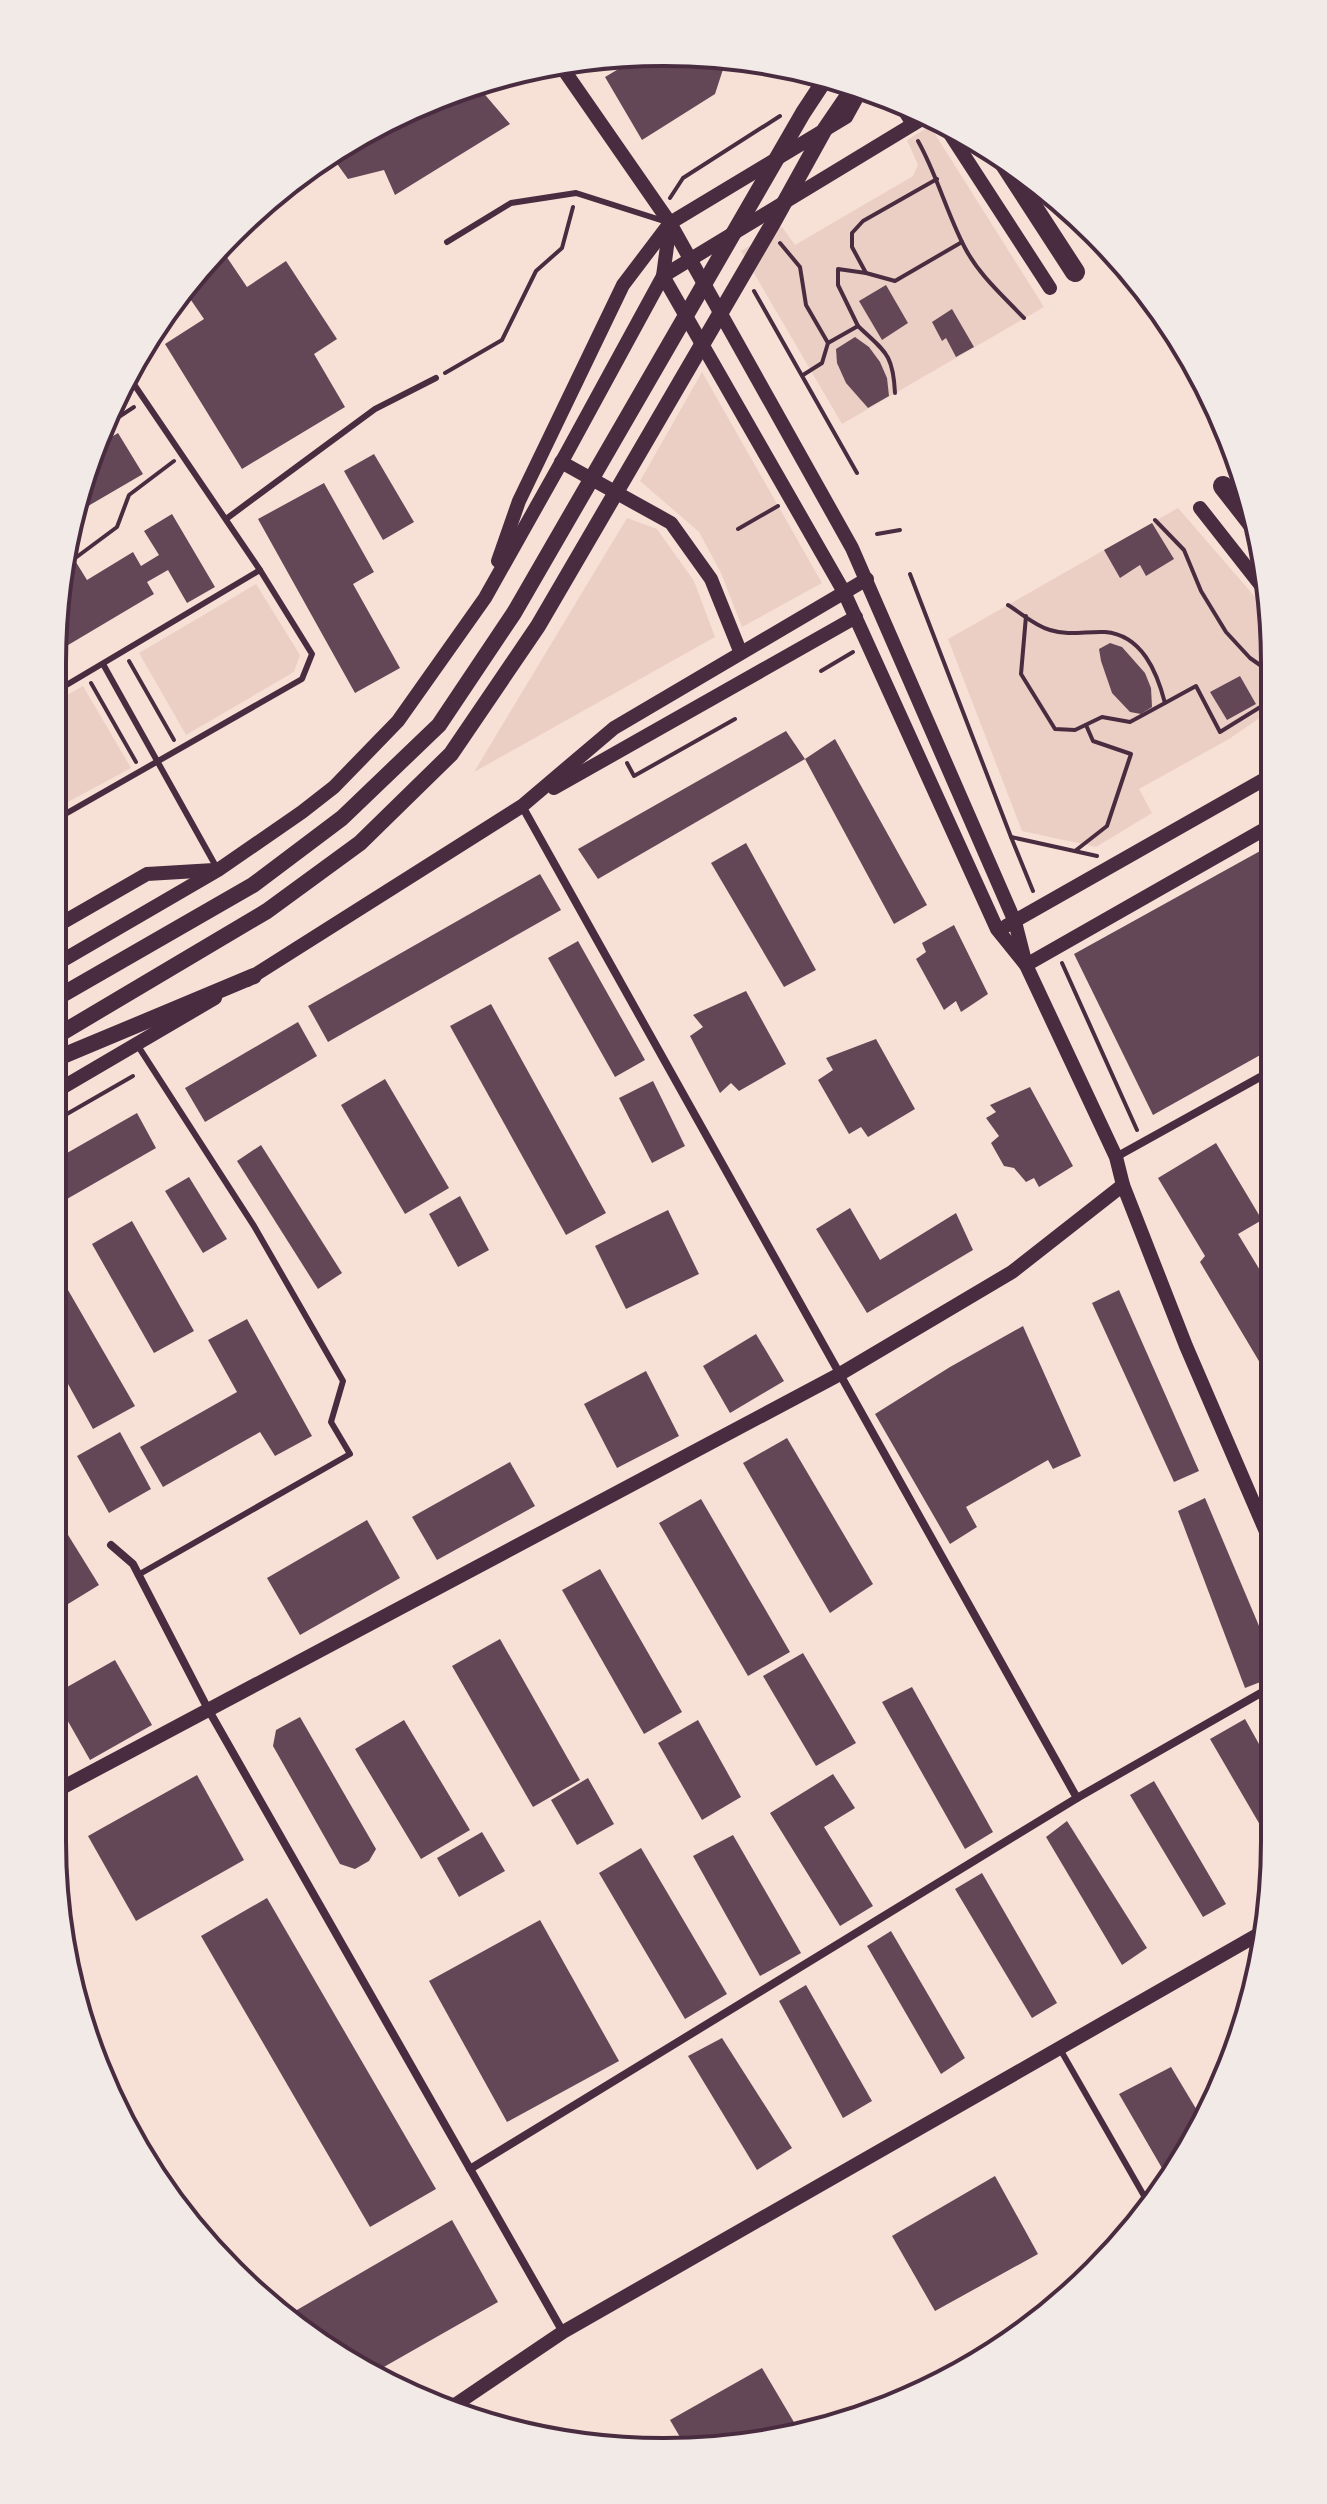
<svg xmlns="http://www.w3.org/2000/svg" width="1327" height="2504" viewBox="0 0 1327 2504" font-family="'Golos Text',sans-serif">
	<rect width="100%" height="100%" fill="#f7e1d7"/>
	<g fill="#ebcfc5">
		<polygon points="930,126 1044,307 842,424 741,251 782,227 795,245 913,176 918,165 907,140"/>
		<polygon points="702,372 822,583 742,627 721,573 699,532 640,481"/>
		<polygon points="1178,508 1270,614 1270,711 1229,739 1139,789 1152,813 1096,847 1022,831 948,639"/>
		<polygon points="627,518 657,529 694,581 715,637 474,772"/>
		<polygon points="256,584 300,655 294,672 186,735 139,653"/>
		<polygon points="83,686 131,768 53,810 53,703"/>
	</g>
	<g fill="#644757">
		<polygon points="704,53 727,57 715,94 642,140 605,77 627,64 627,56"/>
		<polygon points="475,83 510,124 395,195 384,170 348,179 330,154 358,134"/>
		<polygon points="220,247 247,287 286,261 337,339 314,354 345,407 242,469 165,344 204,319 182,287"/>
		<polygon points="886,285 908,323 882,340 859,301"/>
		<polygon points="952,309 974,347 956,357 946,338 942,341 932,322"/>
		<polygon points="855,337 869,347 880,362 887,378 889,396 868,408 846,383 837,363 836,349"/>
		<polygon points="118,433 143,474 71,516 95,447"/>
		<polygon points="374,454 414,522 383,540 344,471"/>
		<polygon points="324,483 374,572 353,584 400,668 355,693 258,519"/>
		<polygon points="172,514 215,587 187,603 168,570 147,582 154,594 53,654 53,624 66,546 87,580 133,552 141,566 159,555 144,531"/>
		<polygon points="1152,523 1174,559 1146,576 1140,565 1120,578 1104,550"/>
		<polygon points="1110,643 1122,647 1145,673 1151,688 1152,707 1141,714 1130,712 1112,693 1101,661 1099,649"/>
		<polygon points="1240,676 1256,704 1227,720 1210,692"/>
		<polygon points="786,731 805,759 598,879 578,849"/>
		<polygon points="835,739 927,905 894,924 805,759"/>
		<polygon points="746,843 816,970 784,987 711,863"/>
		<polygon points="1271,845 1271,1049 1153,1115 1074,954"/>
		<polygon points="540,874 561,910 328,1042 308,1006"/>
		<polygon points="954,925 988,994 961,1012 956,1001 944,1010 916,959 926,952 922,943"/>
		<polygon points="578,941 645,1060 615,1077 548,958"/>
		<polygon points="746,991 786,1064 739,1091 731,1083 720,1093 690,1036 703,1027 693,1015"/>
		<polygon points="491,1004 606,1213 566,1235 450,1026"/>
		<polygon points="298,1022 317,1056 205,1122 185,1088"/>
		<polygon points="876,1039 915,1109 868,1137 861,1127 849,1134 818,1080 833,1070 826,1058"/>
		<polygon points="385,1079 449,1188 405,1214 341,1105"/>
		<polygon points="653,1081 685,1146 652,1163 619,1098"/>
		<polygon points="1030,1087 1073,1166 1039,1187 1034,1178 1026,1182 1014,1168 1004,1166 991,1143 999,1136 986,1118 996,1112 990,1105"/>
		<polygon points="137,1113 156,1148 53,1207 53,1161"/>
		<polygon points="1216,1143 1262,1220 1238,1234 1272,1290 1272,1383 1200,1262 1205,1256 1158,1178"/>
		<polygon points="261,1145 342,1273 318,1289 237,1161"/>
		<polygon points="189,1177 227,1239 203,1253 165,1191"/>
		<polygon points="460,1196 489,1250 458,1267 429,1214"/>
		<polygon points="850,1208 880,1260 956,1213 973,1250 867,1313 816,1229"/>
		<polygon points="668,1210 699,1274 626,1309 595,1246"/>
		<polygon points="132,1221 194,1331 154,1353 92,1244"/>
		<polygon points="53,1264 135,1406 93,1429 53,1357"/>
		<polygon points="1119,1290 1199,1471 1174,1482 1092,1303"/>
		<polygon points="247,1319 312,1436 275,1456 260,1432 163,1487 140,1447 237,1392 208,1340"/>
		<polygon points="1023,1326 1081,1456 1053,1469 1048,1460 966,1507 977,1527 950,1544 875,1414 950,1367"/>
		<polygon points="756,1334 784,1381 730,1413 703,1366"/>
		<polygon points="646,1371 679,1436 617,1468 584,1404"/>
		<polygon points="1272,1421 1272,1445 1262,1428"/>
		<polygon points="120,1432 151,1489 109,1513 77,1456"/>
		<polygon points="787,1438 873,1584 830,1613 743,1463"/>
		<polygon points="510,1462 535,1506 437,1560 412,1517"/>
		<polygon points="1205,1498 1273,1659 1273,1677 1245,1688 1178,1511"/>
		<polygon points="701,1499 790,1652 748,1676 659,1523"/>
		<polygon points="52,1509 99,1585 68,1604 52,1577"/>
		<polygon points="367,1520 400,1578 300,1635 267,1578"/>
		<polygon points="600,1569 682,1712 644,1734 562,1590"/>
		<polygon points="500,1639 580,1780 533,1807 452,1666"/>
		<polygon points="803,1653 856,1743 816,1766 763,1676"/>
		<polygon points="115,1660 152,1725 90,1760 53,1695"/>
		<polygon points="912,1687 993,1832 965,1849 882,1702"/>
		<polygon points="300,1717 376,1849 369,1861 355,1869 340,1864 273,1746 276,1730"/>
		<polygon points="1245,1719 1273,1769 1274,1849 1210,1739"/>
		<polygon points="404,1720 470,1830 421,1859 355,1749"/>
		<polygon points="698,1720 741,1797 702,1820 658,1743"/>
		<polygon points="833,1774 855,1808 824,1827 873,1906 840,1926 770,1813"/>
		<polygon points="197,1775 244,1860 136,1921 88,1836"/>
		<polygon points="588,1778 614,1824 577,1845 551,1800"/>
		<polygon points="1154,1781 1226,1904 1203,1917 1130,1795"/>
		<polygon points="1067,1821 1147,1948 1122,1965 1046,1837"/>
		<polygon points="482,1832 505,1871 459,1897 437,1858"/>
		<polygon points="733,1835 801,1953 760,1976 693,1856"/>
		<polygon points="641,1848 727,1994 685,2019 599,1873"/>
		<polygon points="982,1873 1057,2003 1032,2018 955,1889"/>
		<polygon points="267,1898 436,2189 370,2227 201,1936"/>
		<polygon points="540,1920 619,2061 507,2122 429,1981"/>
		<polygon points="891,1931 965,2058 941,2074 867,1946"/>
		<polygon points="806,1985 872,2101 843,2118 779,2001"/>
		<polygon points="722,2038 792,2148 757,2170 688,2056"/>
		<polygon points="1171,2067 1204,2122 1166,2175 1119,2094"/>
		<polygon points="995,2176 1038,2254 935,2311 892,2236"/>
		<polygon points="452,2220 498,2302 375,2372 324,2349 295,2322 290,2314"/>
		<polygon points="762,2368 798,2429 704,2451 687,2449 670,2420"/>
		<polygon points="936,2375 940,2383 895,2406 892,2401"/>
	</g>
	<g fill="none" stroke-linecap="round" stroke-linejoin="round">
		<g stroke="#4a2c40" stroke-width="4">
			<path d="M918 141C937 175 946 211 964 246 978 274 1002 295 1024 318"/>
			<polyline points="670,198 683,178 780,116"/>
			<path d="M780 243 800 267 806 305 828 343 858 326C885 352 893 353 895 393"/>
			<polyline points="866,273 895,281 962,242"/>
			<polyline points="754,291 857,473"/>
			<polyline points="858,326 838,285 838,269 866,273 852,247 852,233 863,221 937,179"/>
			<polyline points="445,373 502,340 536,271 562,248 573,207"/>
			<polyline points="803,375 822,363 828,343"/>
			<polyline points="102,428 134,407"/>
			<polyline points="1155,520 1184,550 1201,591 1226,632 1250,658 1270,672"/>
			<polyline points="738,529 778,506"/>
			<polyline points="877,534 900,530"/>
			<polyline points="74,559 117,527 129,495 174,461"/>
			<polyline points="910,574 1011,837 1097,856"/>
			<path d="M1008 605C1021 613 1035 626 1050 630 1069 636 1086 631 1105 632 1142 635 1157 672 1165 703L1196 686 1220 732 1270 701"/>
			<polyline points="1026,616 1021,674 1055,729 1075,730 1102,717 1130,722 1165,703"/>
			<polyline points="129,661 174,740"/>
			<polyline points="821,671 853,652"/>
			<polyline points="91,683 136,762"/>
			<polyline points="627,763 634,776 735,719"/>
			<polyline points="1011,837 1033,891"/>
			<polyline points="1075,851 1107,826 1131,754 1093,741 1086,725"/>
			<polyline points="1062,963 1137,1130"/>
			<polyline points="53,1122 133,1076"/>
		</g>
		<g stroke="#4a2c40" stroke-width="6">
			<polyline points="447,242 511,203 576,193 667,222"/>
			<polyline points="226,519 375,409 436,378"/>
			<polyline points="103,664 218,870"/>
			<polyline points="53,693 260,570"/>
			<polyline points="53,821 302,679 312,654 260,570 127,374"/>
			<polyline points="138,1046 254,1226 343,1381 331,1422 350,1454 138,1575"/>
			<polyline points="1060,2049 1147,2201"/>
		</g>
		<g stroke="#4a2c40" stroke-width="8">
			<polyline points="522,806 1077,1798"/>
			<polyline points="1116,1157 1271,1071"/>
			<polyline points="111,1545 133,1564 208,1709 563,2332"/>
			<polyline points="470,2169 1077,1798 1273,1686"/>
		</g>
		<g stroke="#4a2c40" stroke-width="14">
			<polyline points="559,63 670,223 852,548 1015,922 1025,961"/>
			<polyline points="899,102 913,124"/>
			<polyline points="941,120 1050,288"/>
			<polyline points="663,276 844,592 997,929 1026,965 1116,1157 1123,1185 1186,1346 1273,1548"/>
			<polyline points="663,276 930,114"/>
			<polyline points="561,462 671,523 711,579 740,651"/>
			<polyline points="1200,508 1270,597"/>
			<polyline points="498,561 519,501 623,285 670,223 846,117 862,88"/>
			<polyline points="554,788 856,617"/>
			<polyline points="1006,926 1270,776"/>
			<polyline points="53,928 147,874 214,870"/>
			<polyline points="1026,965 1270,826"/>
			<polyline points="53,966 218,870 302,812 334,787 398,721 485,598 566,454 663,276 670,224"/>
			<polyline points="247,980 522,806 614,728 867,579"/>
			<polyline points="53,1093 215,998"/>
			<polyline points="52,1793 840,1374 1012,1272 1123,1185"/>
			<polyline points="452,2407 563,2332 1266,1930"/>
		</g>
		<g stroke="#4a2c40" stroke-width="16">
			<polyline points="53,1000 253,885 342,818 439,725 514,613 803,113 828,75"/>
			<polyline points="53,1038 267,911 360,843 451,754 538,626 773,223 825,129 855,85"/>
			<polyline points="53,1060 254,976"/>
		</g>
		<g stroke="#4a2c40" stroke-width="20">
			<polyline points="1003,161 1075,272"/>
			<polyline points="1223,486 1255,527"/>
		</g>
	</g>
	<path d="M0 0H1327V2504H0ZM663 66H664A597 597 0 0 1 1261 663V1841A597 597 0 0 1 664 2438H663A597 597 0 0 1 66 1841V663A597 597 0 0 1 663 66Z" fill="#f1eae7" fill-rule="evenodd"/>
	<path fill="none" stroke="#4a2c40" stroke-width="4" d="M663 66H664A597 597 0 0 1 1261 663V1841A597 597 0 0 1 664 2438H663A597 597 0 0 1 66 1841V663A597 597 0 0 1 663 66Z"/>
</svg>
